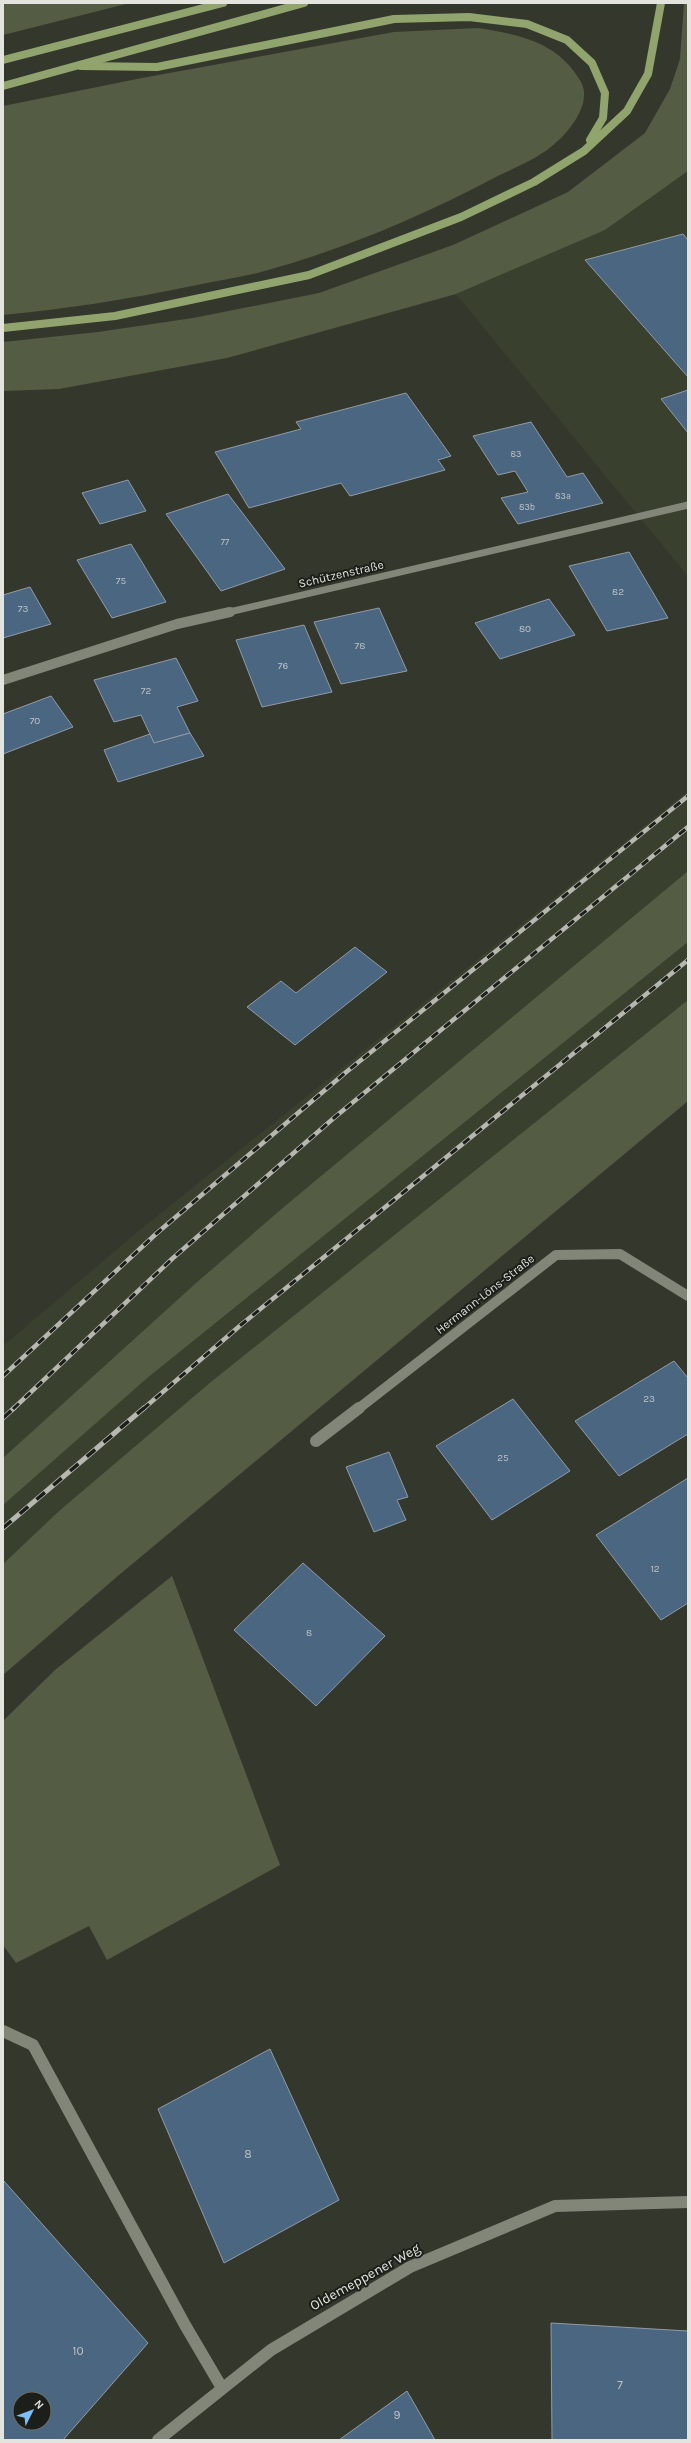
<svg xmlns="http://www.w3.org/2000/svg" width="691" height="2443" viewBox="0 0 691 2443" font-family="Karla,sans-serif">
	<rect width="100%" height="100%" fill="#34382c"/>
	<g fill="#3a402e">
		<polygon points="688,171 688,576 456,294 605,230"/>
		<polygon points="688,791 688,871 428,1087 464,1121 688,942 688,1000 212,1381 59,1511 3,1564 3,1346 135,1234"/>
	</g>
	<g fill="#545c44">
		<polygon points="3,3 130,3 3,35"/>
		<polygon points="684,3 688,3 688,171 605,230 456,294 227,358 59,389 3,391 3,342 98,332 193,318 319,293 453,245 568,192 645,133 670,89 680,59"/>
		<path d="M478 28C521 35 558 42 581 82 594 106 563 140 544 152 528 163 509 170 492 179 418 218 342 250 261 272 238 278 215 281 192 286 129 299 67 309 3 315V106L142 78 394 32Z"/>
		<polygon points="688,871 688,942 146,1379 3,1505 3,1458 195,1284 285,1206"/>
		<polygon points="688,1000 688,1101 119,1575 3,1675 3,1564 59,1511 212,1381"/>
		<polygon points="172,1576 280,1865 107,1960 89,1926 16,1963 3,1945 3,1721 55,1670"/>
	</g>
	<g fill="#4b6680" stroke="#909ba6" fill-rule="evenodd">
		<polygon points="683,234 688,240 688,377 585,260"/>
		<polygon points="688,390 688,433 661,399"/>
		<polygon points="406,393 451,456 438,460 445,470 350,496 341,483 249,508 215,452 301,429 296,422"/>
		<polygon points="531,422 567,477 583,473 603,503 518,524 501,498 528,492 515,471 498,475 473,436"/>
		<polygon points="128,480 146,511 100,524 82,493"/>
		<polygon points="228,494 285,569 221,591 166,514"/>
		<polygon points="131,544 166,602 112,618 77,560"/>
		<polygon points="629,552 668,618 607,631 569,566"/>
		<polygon points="30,587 51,624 3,638 3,595"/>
		<polygon points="549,599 575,635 500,659 475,623"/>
		<polygon points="379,608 407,671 341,684 314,622"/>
		<polygon points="304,625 332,692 262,707 236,640"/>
		<polygon points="176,658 198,701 177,707 190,733 154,743 141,715 114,722 94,680"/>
		<polygon points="51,696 73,727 3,754 3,714"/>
		<polygon points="190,733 204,756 118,782 104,750 150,734 154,743"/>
		<polygon points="355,947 387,972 295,1045 247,1007 281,981 296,993"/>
		<polygon points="674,1361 688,1378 688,1434 619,1476 575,1421"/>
		<polygon points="513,1399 570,1471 492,1520 436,1446"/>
		<polygon points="389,1452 408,1497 397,1500 406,1520 374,1532 346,1467"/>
		<polygon points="688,1478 688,1603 661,1620 596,1535"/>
		<polygon points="303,1563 385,1636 316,1706 234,1630"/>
		<polygon points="270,2049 339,2200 224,2263 158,2109"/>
		<path d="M3 2180 148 2343 63 2440H3ZM20 2399H44V2423H20Z"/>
		<polygon points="551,2323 688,2331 688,2440 552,2440"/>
		<polygon points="407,2391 435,2440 339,2440"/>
	</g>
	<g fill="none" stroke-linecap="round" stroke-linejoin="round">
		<polyline stroke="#818679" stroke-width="12" points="3,2031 33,2045 185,2325 222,2388"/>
		<polyline stroke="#818679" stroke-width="7" points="225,613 688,505"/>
		<g stroke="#818679" stroke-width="10">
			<polyline points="3,680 177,624 230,612"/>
			<polyline points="358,1409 556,1255 620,1254 688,1296"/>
		</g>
		<g stroke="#818679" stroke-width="12">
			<polyline points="316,1441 359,1408"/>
			<polyline points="158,2440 271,2350 410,2267 555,2206 688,2202"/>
		</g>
		<g stroke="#92a46d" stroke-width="8">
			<polyline points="3,60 223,3"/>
			<polyline points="81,66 157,67 394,19 469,17 527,24 567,40 592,63 605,93 603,118 590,140"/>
			<polyline points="3,86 304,3"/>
			<polyline points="3,328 115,316 309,275 461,217 534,182 584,151 627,111 648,74 661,3"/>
		</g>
		<defs>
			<g id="rail-far1">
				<polyline points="3,1376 157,1233 345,1073 688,796"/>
				<polyline points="13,1409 173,1258 335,1117 688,827"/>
				<polyline points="143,1409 242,1324 688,960"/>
			</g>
			<g id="rail">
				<polyline points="3,1418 14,1408"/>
				<polyline points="3,1528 144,1408"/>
			</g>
		</defs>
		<use href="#rail-far1" stroke="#b6b8b0" stroke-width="4.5"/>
		<use href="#rail" stroke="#b6b8b0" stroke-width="5"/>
		<use href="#rail-far1" stroke="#1c1e19" stroke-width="3" stroke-dasharray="8" stroke-linecap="butt"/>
		<use href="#rail" stroke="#1c1e19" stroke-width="3.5" stroke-dasharray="11" stroke-linecap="butt"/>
	</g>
	<g text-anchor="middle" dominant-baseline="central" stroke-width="4" stroke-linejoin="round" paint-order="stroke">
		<g font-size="9" fill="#bcc4c6">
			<text x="516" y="454">83</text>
			<text x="563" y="496">83a</text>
			<text x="527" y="507">83b</text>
			<text x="225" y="542">77</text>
		</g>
		<g font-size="10" fill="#bcc4c6">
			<text x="121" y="581">75</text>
			<text x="618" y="592">82</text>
			<text x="23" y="609">73</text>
			<text x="525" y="629">80</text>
			<text x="360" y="646">78</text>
			<text x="283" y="666">76</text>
			<text x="146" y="691">72</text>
			<text x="35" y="721">70</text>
			<text x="649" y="1399">23</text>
			<text x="503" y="1458">25</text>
			<text x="655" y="1569">12</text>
			<text x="309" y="1633">8</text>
		</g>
		<g font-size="12" fill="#e2e4dd" stroke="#1c1e19">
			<text transform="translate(341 574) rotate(-13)">Schützenstraße</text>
			<text transform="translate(485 1294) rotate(-38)">Hermann-Löns-Straße</text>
		</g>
		<g font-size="12" fill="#bcc4c6">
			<text x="248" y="2154">8</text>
			<text x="78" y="2351">10</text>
			<text x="620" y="2385">7</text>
			<text x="397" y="2415">9</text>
		</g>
		<g font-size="14" fill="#e2e4dd" stroke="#1c1e19">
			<text transform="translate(365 2277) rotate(-29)">Oldemeppener Weg</text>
		</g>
	</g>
	<rect width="691" height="2443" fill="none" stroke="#e2e4dd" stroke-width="8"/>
	<g transform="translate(32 2411) rotate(48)"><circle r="19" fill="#1c1e19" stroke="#6b6d67"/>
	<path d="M0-3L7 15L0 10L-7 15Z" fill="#7ebdf9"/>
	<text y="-6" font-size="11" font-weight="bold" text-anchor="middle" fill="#e2e4dd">N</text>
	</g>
</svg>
